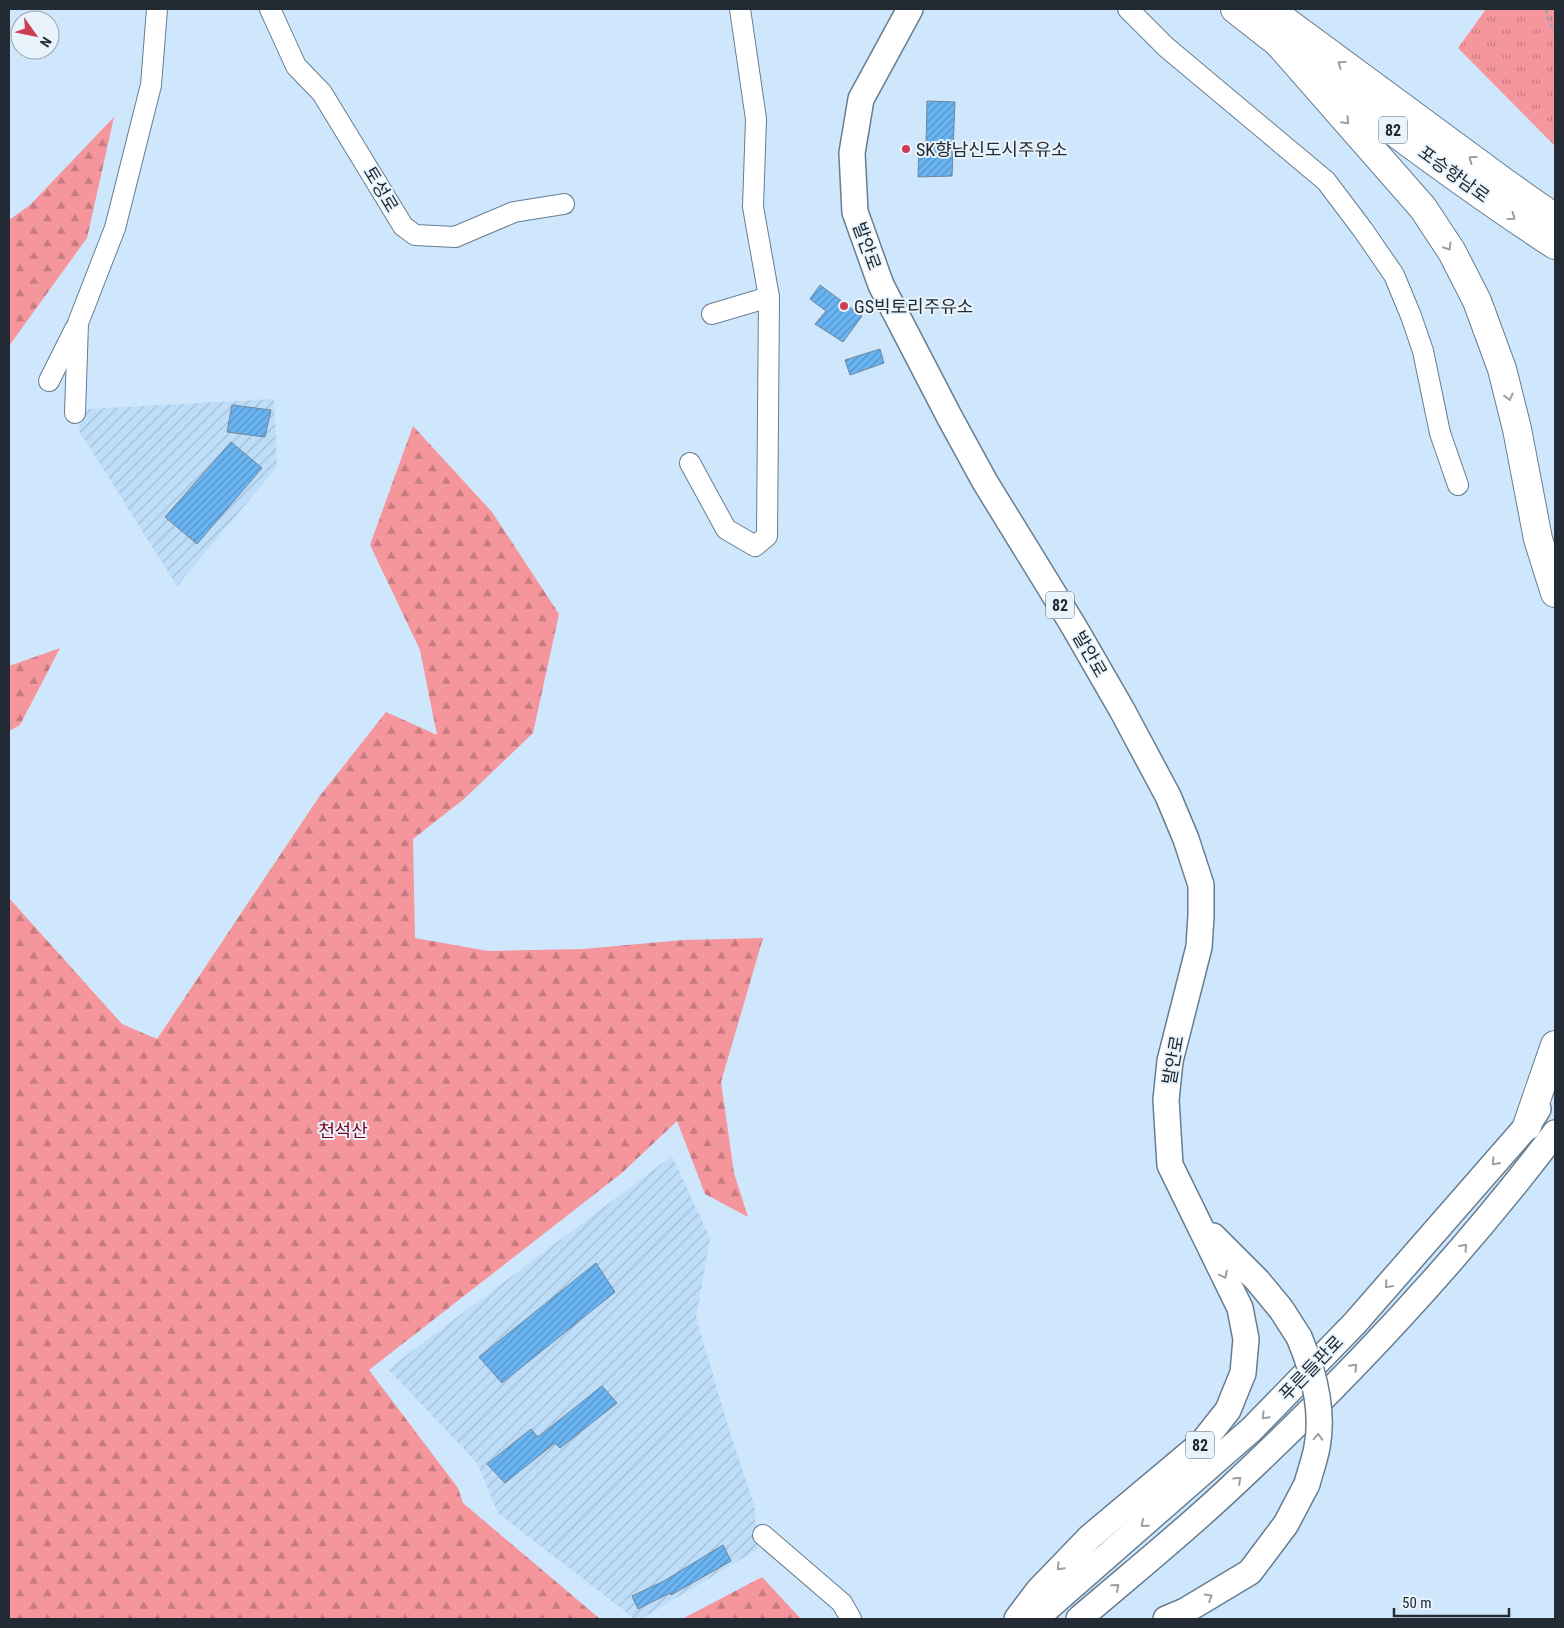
<svg xmlns="http://www.w3.org/2000/svg" width="1564" height="1628" viewBox="0 0 1564 1628" font-family="'Roboto Condensed','Noto Sans KR',sans-serif">
	<defs>
		<pattern id="industrial-furrows" width="10" height="10" patternUnits="userSpaceOnUse" patternTransform="scale(1.25)"><rect width="10" height="10" fill="#beddf8"/><path d="M-1 1l2-2M0 10L10 0M9 11l2-2" fill="none" stroke="#a3bed5"/></pattern>
		<pattern id="grass-tufts" width="24" height="20" patternUnits="userSpaceOnUse" patternTransform="scale(1.25)"><rect width="24" height="20" fill="#f5969c"/><path d="M3 7l-1-3M5 7V3M7 7l1-3M15 17l-1-3M17 17v-4M19 17l1-3" fill="none" stroke="#c67b80"/></pattern>
		<pattern id="forest-firs" width="22" height="20" patternUnits="userSpaceOnUse" patternTransform="scale(1.25)"><rect width="22" height="20" fill="#f5969c"/><path d="M5 1l3.5 6h-7zM16 11l3.5 6h-7z" fill="#c67b80"/></pattern>
		<pattern id="building-hatch" width="6" height="6" patternUnits="userSpaceOnUse" patternTransform="scale(1.25)"><rect width="6" height="6" fill="#69b4f2"/><path d="M-1 1l2-2M0 6l6-6M5 7l2-2" fill="none" stroke="#5693c5"/></pattern>
	</defs>
	<rect width="100%" height="100%" fill="#cfe7fd"/>
	<g fill="url(#industrial-furrows)">
		<polygon points="274,399 277,467 177,586 78,429 88,409"/>
		<polygon points="672,1156 710,1238 696,1318 731,1436 754,1504 758,1549 641,1619 635,1619 498,1513 477,1463 388,1369"/>
	</g>
	<polygon fill="url(#grass-tufts)" points="1486,9 1555,9 1555,146 1458,48"/>
	<g fill="url(#forest-firs)">
		<polygon points="114,117 87,238 9,346 9,220 30,205"/>
		<polygon points="413,426 492,512 559,614 533,733 464,799 413,839 415,938 488,951 583,949 683,940 763,938 721,1082 734,1173 748,1217 705,1194 677,1121 623,1172 369,1370 458,1488 463,1503 600,1619 9,1619 9,898 122,1024 157,1039 319,797 386,712 437,735 420,650 370,545"/>
		<polygon points="60,648 20,725 9,731 9,666"/>
		<polygon points="762,1577 801,1619 682,1619"/>
	</g>
	<g fill="url(#building-hatch)" stroke="#70869a">
		<polygon points="927,101 955,102 952,176 918,177 919,145 926,146"/>
		<polygon points="820,285 862,316 843,342 815,324 826,311 810,299"/>
		<polygon points="880,349 884,363 850,375 845,360"/>
		<polygon points="232,405 271,410 265,437 227,432"/>
		<polygon points="231,442 262,468 197,544 165,517"/>
		<polygon points="596,1263 615,1292 502,1383 479,1357"/>
		<polygon points="602,1386 617,1403 560,1448 555,1443 505,1483 487,1464 531,1429 538,1437"/>
		<polygon points="723,1545 731,1561 671,1595 670,1593 638,1609 632,1596 664,1581"/>
	</g>
	<g fill="none" stroke-linecap="round" stroke-linejoin="round">
		<defs>
			<g id="minor">
				<polyline points="270,9 296,66 322,93 403,226 415,235 455,237 514,212 564,204"/>
				<polyline points="1128,9 1166,47 1326,181 1363,230 1394,275 1411,316 1423,351 1440,433 1458,485"/>
				<polyline points="712,314 769,297 753,207 756,119 740,9"/>
				<polyline points="49,381 75,329"/>
				<polyline points="75,413 78,323 115,228 151,85 157,9"/>
				<polyline points="690,463 726,529 755,546 767,536 769,297"/>
				<polyline points="763,1535 842,1603 851,1619"/>
			</g>
			<g id="major">
				<polyline points="910,9 861,99 852,153 855,212 881,285 950,418 985,482 1073,625 1122,710 1168,796 1186,839 1201,885 1201,916 1199,947 1170,1061 1166,1100 1170,1165 1240,1308 1246,1339 1243,1373 1228,1410 1202,1443 1090,1537 1038,1591 1017,1619"/>
				<polyline points="1213,1236 1257,1280 1281,1309 1299,1337"/>
				<polyline points="1035,1619 1252,1429 1355,1323 1527,1126 1538,1109"/>
				<path d="M1079 1619C1129 1576 1180 1535 1228 1490 1346 1380 1457 1262 1555 1133"/>
				<polyline points="1166,1619 1185,1611 1250,1572 1286,1524 1307,1484"/>
			</g>
			<g id="highway">
				<path d="M1235 9C1339 91 1445 173 1555 245"/>
				<polyline points="1269,9 1508,185 1555,218"/>
				<polyline points="1280,45 1423,208 1452,252 1477,301 1502,369 1517,429 1538,539 1555,593"/>
				<polyline points="1527,1126 1555,1045"/>
			</g>
		</defs>
		<use href="#minor" stroke="#677d90" stroke-width="22"/>
		<use href="#major" stroke="#677d90" stroke-width="28"/>
		<use href="#highway" stroke="#677d90" stroke-width="30"/>
		<polyline stroke="#91a3b4" stroke-width="2.5" stroke-dasharray="4 4" stroke-linecap="butt" points="1547,9 1546,14 1555,33"/>
		<use href="#minor" stroke="#fff" stroke-width="20"/>
		<use href="#major" stroke="#fff" stroke-width="25"/>
		<use href="#highway" stroke="#fff" stroke-width="28"/>
		<defs>
			<path id="major-bridge" d="M1299 1337C1313 1370 1324 1411 1317 1447 1315 1459 1310 1472 1307 1484"/>
		</defs>
		<use href="#major-bridge" stroke="#677d90" stroke-width="28" stroke-linecap="butt"/>
		<use href="#major-bridge" stroke="#fff" stroke-width="25"/>
	</g>
	<defs><path id="oneway-chevron" d="M-2-3.5L2.5 0L-2 3.5" fill="none" stroke-width="1.6" stroke-linecap="round" stroke-linejoin="round" transform="scale(1.25)"/></defs>
	<g stroke="#9ca0a3">
		<use href="#oneway-chevron" transform="translate(1341 64) rotate(-144)"/>
		<use href="#oneway-chevron" transform="translate(1346 121) rotate(47)"/>
		<use href="#oneway-chevron" transform="translate(1472 159) rotate(-144)"/>
		<use href="#oneway-chevron" transform="translate(1512 217) rotate(36)"/>
		<use href="#oneway-chevron" transform="translate(1448 247) rotate(58)"/>
		<use href="#oneway-chevron" transform="translate(1509 397) rotate(76)"/>
		<use href="#oneway-chevron" transform="translate(1495 1162) rotate(131)"/>
		<use href="#oneway-chevron" transform="translate(1464 1247) rotate(-48)"/>
		<use href="#oneway-chevron" transform="translate(1224 1275) rotate(64)"/>
		<use href="#oneway-chevron" transform="translate(1388 1285) rotate(131)"/>
		<use href="#oneway-chevron" transform="translate(1354 1367) rotate(-47)"/>
		<use href="#oneway-chevron" transform="translate(1265 1416) rotate(134)"/>
		<use href="#oneway-chevron" transform="translate(1318 1437) rotate(-88)"/>
		<use href="#oneway-chevron" transform="translate(1238 1480) rotate(-43)"/>
		<use href="#oneway-chevron" transform="translate(1144 1524) rotate(139)"/>
		<use href="#oneway-chevron" transform="translate(1060 1567) rotate(134)"/>
		<use href="#oneway-chevron" transform="translate(1116 1587) rotate(-41)"/>
		<use href="#oneway-chevron" transform="translate(1209 1597) rotate(-31)"/>
	</g>
	<g fill="#cd3d54" stroke="#e9f3fb" stroke-width="2">
		<circle cx="906" cy="149" r="5"/>
		<circle cx="844" cy="306" r="5"/>
	</g>
	<g text-anchor="middle" dominant-baseline="central" stroke-width="4" stroke-linejoin="round" paint-order="stroke">
		<g fill="#e9f3fb" stroke="#5e676f" stroke-width="1">
			<rect x="1379" y="116.5" width="28" height="27" rx="4"/>
			<rect x="1046" y="591.5" width="28" height="27" rx="4"/>
			<rect x="1186" y="1431.5" width="28" height="27" rx="4"/>
		</g>
		<g font-size="16" font-weight="bold" fill="#222b33">
			<text x="1393" y="130">82</text>
			<text x="1060" y="605">82</text>
			<text x="1200" y="1445">82</text>
		</g>
		<g font-size="18" fill="#222b33" stroke="#e9f3fb" text-anchor="start">
			<text x="916" y="149">SK향남신도시주유소</text>
			<text x="854" y="306">GS빅토리주유소</text>
		</g>
		<g font-size="18" fill="#222b33" stroke="#e9f3fb">
			<text transform="translate(1454 174) rotate(36)">포승향남로</text>
			<text transform="translate(381 189) rotate(59)">토성로</text>
			<text transform="translate(867 246) rotate(70)">발안로</text>
			<text transform="translate(1090 654) rotate(60)">발안로</text>
			<text transform="translate(1173 1060) rotate(-80)">발안로</text>
			<text transform="translate(1311 1368) rotate(-46)">푸른들판로</text>
		</g>
		<g font-size="18" fill="#7a0023" stroke="#e9f3fb">
			<text x="343" y="1130">천석산</text>
		</g>
	</g>
	<rect width="1564" height="1628" fill="none" stroke="#222b33" stroke-width="20"/>
	<g transform="translate(35 35) rotate(123)"><circle r="24" fill="#e9f3fb" stroke="#99a3ab"/>
	<path d="M0-4L9 19L0 12L-9 19Z" fill="#cd3d54"/>
	<text y="-8" font-size="14" font-weight="bold" text-anchor="middle" fill="#222b33">N</text>
	</g>
	<path d="M1394 1608v8h115v-8" fill="none" stroke="#222b33" stroke-width="2.5"/>
	<text x="1402" y="1608" font-size="15" fill="#222b33" stroke="#e9f3fb" stroke-width="4" paint-order="stroke">50 m</text>
</svg>
